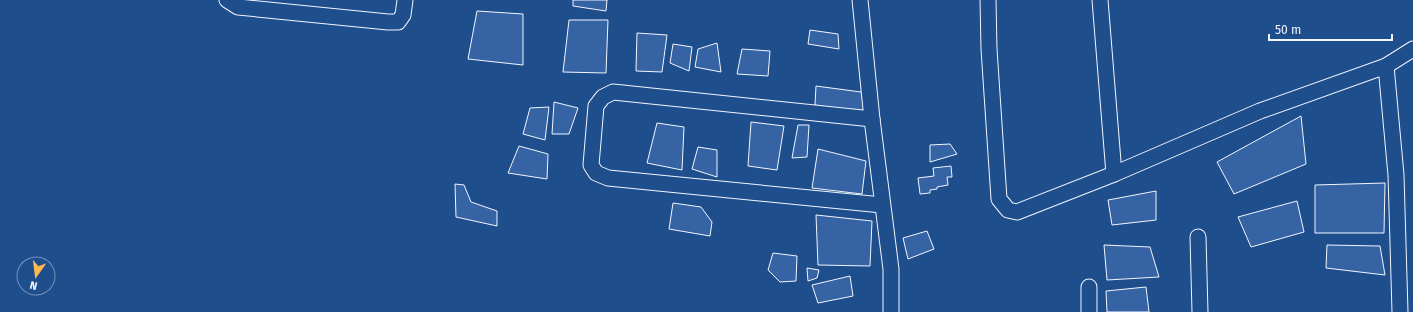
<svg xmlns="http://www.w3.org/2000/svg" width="1413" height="312" viewBox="0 0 1413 312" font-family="'Fira Sans',sans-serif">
	<rect width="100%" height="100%" fill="#1f4e8c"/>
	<g fill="#3563a3" stroke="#f2f6ff">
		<polygon points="573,0 607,0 606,11 573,6"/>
		<polygon points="477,11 523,14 523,65 468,59"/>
		<polygon points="569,20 608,20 606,73 563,72"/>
		<polygon points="810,30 838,34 839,49 808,44"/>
		<polygon points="637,33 667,35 662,72 636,71"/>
		<polygon points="717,43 721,72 695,67 698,49"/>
		<polygon points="673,44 692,47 689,71 670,63"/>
		<polygon points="742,49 770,51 768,76 737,74"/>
		<polygon points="816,86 861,92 866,113 815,105"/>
		<polygon points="554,102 578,108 569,134 552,134"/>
		<polygon points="549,107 545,140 523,134 530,108"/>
		<polygon points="1301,116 1306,164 1234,194 1217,162"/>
		<polygon points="751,122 784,126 777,170 748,166"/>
		<polygon points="657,123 684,127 682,170 647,163"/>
		<polygon points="798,125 809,125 807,157 792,158"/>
		<polygon points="950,144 957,154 930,162 930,145"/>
		<polygon points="519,146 548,154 547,179 508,173"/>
		<polygon points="698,147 717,150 717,177 692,169"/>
		<polygon points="818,149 866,161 862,194 812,188"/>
		<polygon points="951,166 952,177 947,177 948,185 937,187 937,189 930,190 930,193 920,194 918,178 934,176 933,168"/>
		<polygon points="1385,183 1384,233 1315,233 1315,185"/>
		<polygon points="455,184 464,185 471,202 497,211 497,226 456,217"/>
		<polygon points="1156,191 1156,220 1112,225 1108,200"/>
		<polygon points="1297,201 1304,232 1251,247 1238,217"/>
		<polygon points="673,203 701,207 712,222 710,236 669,229"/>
		<polygon points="816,215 872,221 870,266 818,265"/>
		<polygon points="927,231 934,249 908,259 903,238"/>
		<polygon points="1104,245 1150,247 1159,277 1107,280"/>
		<polygon points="1327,245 1380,246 1385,275 1326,268"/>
		<polygon points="773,253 797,256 796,281 780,282 768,270"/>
		<polygon points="807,268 819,270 817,278 808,281"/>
		<polygon points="850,276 853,296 818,303 812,285"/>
		<polygon points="1146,287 1149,312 1107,312 1106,291"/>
	</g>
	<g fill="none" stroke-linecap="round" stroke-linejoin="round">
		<defs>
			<g id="street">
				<polyline points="227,0 238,7 388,22 398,22 403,15 405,0"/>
				<polyline points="860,0 872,119 891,269 891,312"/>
				<polyline points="988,0 989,49 999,199 1008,210 1017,212 1114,174 1260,111 1386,66 1413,49"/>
				<polyline points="1100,0 1114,174"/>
				<polyline points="1386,66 1396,175 1400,312"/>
				<polyline points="872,119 613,92 603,97 596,106 591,165 596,173 608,178 882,205"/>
				<polyline points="1198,237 1200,312"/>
				<polyline points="1089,287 1089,312"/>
			</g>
		</defs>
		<use href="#street" stroke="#f2f6ff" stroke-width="17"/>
		<use href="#street" stroke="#1f4e8c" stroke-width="15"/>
	</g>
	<g transform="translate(36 276) rotate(194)"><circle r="19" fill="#1f4e8c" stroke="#7391ba"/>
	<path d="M0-3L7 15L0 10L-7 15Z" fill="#ffb74d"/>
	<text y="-6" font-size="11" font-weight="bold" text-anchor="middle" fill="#f2f6ff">N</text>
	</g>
	<path d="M1269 34v6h123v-6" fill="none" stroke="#f2f6ff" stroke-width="2"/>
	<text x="1275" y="34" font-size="12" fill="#f2f6ff" stroke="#1f4e8c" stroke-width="3" paint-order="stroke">50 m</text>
</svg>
